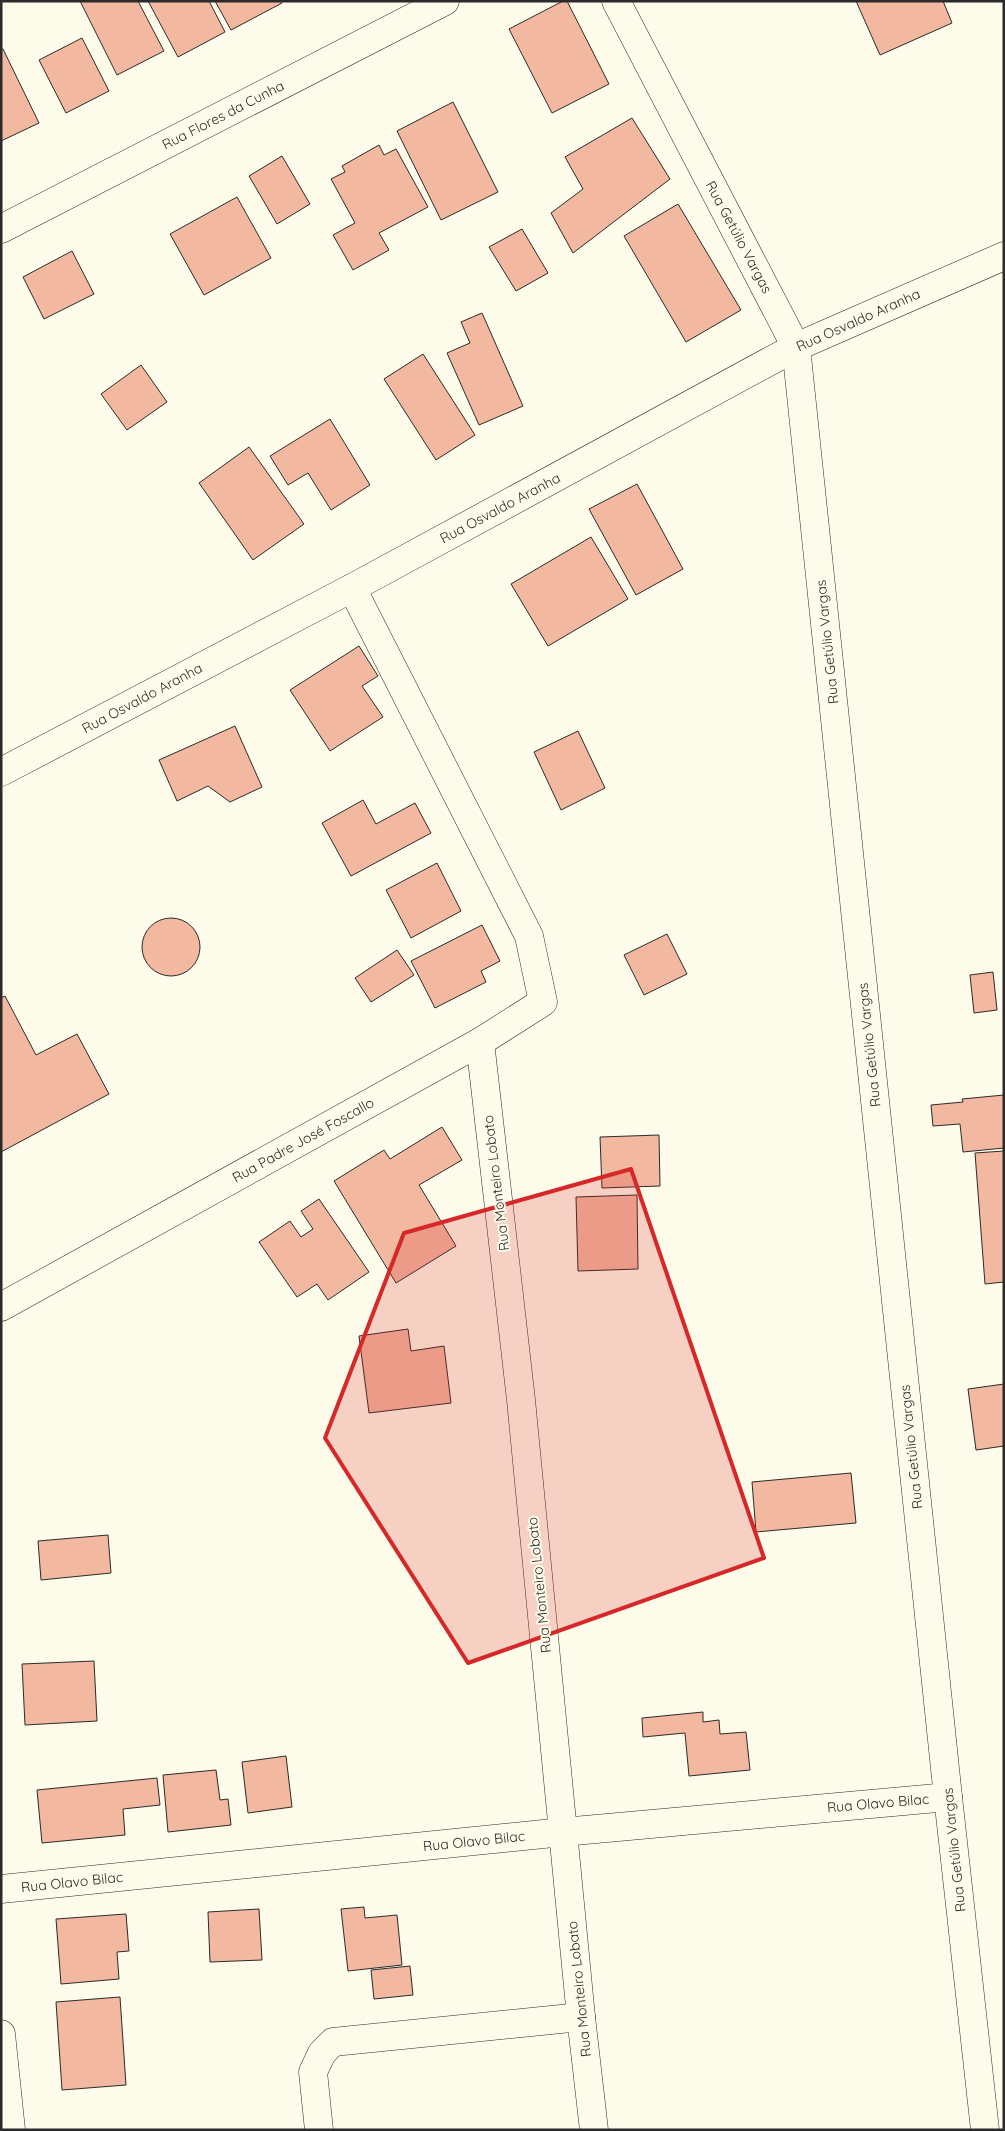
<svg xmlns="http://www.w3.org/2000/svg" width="1005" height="2131" viewBox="0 0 1005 2131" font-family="Quicksand,sans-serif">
	<rect width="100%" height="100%" fill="#fdfbea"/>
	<g fill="#f2b8a0" stroke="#2b2b2b">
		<polygon points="80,1 138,1 164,51 117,75"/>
		<polygon points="148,1 209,1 225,32 178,57"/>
		<polygon points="215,1 281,1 282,3 231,30"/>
		<polygon points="563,1 567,1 609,84 552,113 509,29"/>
		<polygon points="856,1 943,1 952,23 880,55"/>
		<polygon points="82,38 109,91 66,113 39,60"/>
		<polygon points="1,49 3,49 39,123 1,141"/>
		<polygon points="453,102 498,192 441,220 397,131"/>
		<polygon points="632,118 670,179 573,253 551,213 583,189 565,157"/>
		<polygon points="379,145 384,155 396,149 428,207 379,233 389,250 353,270 333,235 355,223 331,179 345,172 342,166"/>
		<polygon points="282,156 310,204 277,224 249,176"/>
		<polygon points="237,197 271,258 204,295 170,234"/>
		<polygon points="678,204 741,310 686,342 624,236"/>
		<polygon points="522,229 548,273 516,291 489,247"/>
		<polygon points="72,251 94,294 44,319 23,277"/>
		<polygon points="482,313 523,406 479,425 447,353 470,343 461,322"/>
		<polygon points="423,354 475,435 436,460 384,379"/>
		<polygon points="141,365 167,402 127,430 101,394"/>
		<polygon points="330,419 370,485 331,510 308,473 288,485 270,456"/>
		<polygon points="249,447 304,524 253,560 199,483"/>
		<polygon points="637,484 683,569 636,595 589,509"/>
		<polygon points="591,537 628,599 548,646 511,584"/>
		<polygon points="359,646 378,676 362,686 383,717 330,751 290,690"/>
		<polygon points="235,726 262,787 230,802 208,786 177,801 159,760"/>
		<polygon points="578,731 605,788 561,810 534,752"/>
		<polygon points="363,800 376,824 415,803 431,833 351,876 322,823"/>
		<polygon points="437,863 461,911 411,938 386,890"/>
		<circle cx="171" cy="947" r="29"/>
		<polygon points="482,925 500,961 481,971 486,982 435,1008 411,961"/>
		<polygon points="667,934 687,974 644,995 624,955"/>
		<polygon points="397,950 414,975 371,1002 355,978"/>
		<polygon points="993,972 997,1010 974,1013 970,975"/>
		<polygon points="5,996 36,1055 77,1034 109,1094 1,1152 1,998"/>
		<polygon points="1004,1095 1004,1148 963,1152 960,1124 933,1126 931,1105 963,1102 962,1099"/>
		<polygon points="442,1127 462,1160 419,1185 456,1246 396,1283 334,1181 384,1150 390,1159"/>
		<polygon points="659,1135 660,1186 602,1188 600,1137"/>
		<polygon points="1004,1151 1004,1282 985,1284 975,1153"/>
		<polygon points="637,1195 638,1269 578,1271 576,1197"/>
		<polygon points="319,1199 369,1272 328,1300 317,1284 297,1297 259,1242 290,1221 301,1237 313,1229 301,1211"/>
		<polygon points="408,1329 411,1351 444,1346 451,1403 369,1413 359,1336"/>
		<polygon points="1004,1384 1004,1446 976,1450 968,1389"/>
		<polygon points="851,1473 856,1523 756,1532 752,1482"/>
		<polygon points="108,1535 111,1573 41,1580 38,1541"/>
		<polygon points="94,1661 97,1721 25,1725 22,1664"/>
		<polygon points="703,1712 703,1722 719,1720 720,1734 746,1732 750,1770 689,1776 685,1733 643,1737 642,1718"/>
		<polygon points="286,1756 292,1807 248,1813 242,1762"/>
		<polygon points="216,1770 220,1800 228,1799 231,1825 168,1832 163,1775"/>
		<polygon points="157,1778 160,1805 123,1809 125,1835 42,1843 37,1790"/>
		<polygon points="364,1907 365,1918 397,1915 402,1965 348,1971 341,1909"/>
		<polygon points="259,1909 262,1960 210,1962 208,1912"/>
		<polygon points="126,1914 129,1951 117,1952 119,1979 61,1984 56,1919"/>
		<polygon points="410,1966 413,1995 374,1999 371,1970"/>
		<polygon points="120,1997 126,2085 62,2090 56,2002"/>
	</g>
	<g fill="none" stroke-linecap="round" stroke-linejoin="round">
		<defs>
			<g id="minor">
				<polyline points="616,1 796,347 948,1797 985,2130"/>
				<polyline points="1,229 445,1"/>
				<polyline points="1,772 352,588 796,347 1004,256"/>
				<polyline points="480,1042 521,1400 581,2017 594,2130"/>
				<polyline points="1,1307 480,1042 543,1002 529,936 352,588"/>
				<polyline points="1,1889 563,1832 948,1797"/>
				<polyline points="1,2034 11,2130"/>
				<polyline points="319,2130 313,2072 322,2053 333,2042 581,2017"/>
			</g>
		</defs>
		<use href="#minor" stroke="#2b2b2b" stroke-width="29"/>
		<use href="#minor" stroke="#fdfbea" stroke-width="28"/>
	</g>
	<path fill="#d62828" fill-opacity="0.2" stroke="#d62828" stroke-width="4" stroke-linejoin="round" d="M631 1169 764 1558 468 1663 325 1438 404 1233Z"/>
	<g text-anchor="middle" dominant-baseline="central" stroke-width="4" stroke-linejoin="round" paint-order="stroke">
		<g font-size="14" fill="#2b2b2b" stroke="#fdfbea">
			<text transform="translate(223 115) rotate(-27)">Rua Flores da Cunha</text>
			<text transform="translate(739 237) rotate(62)">Rua Getúlio Vargas</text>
			<text transform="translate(858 320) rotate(-24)">Rua Osvaldo Aranha</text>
			<text transform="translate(500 508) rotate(-28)">Rua Osvaldo Aranha</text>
			<text transform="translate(827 642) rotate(-96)">Rua Getúlio Vargas</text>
			<text transform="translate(142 698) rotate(-28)">Rua Osvaldo Aranha</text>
			<text transform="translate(869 1045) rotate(-96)">Rua Getúlio Vargas</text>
			<text transform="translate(303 1140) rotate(-29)">Rua Padre José Foscallo</text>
			<text transform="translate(496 1183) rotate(-97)">Rua Monteiro Lobato</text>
			<text transform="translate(911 1447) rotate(-96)">Rua Getúlio Vargas</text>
			<text transform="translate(539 1585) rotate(-96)">Rua Monteiro Lobato</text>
			<text transform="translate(878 1803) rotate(-5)">Rua Olavo Bilac</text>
			<text transform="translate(474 1841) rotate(-6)">Rua Olavo Bilac</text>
			<text transform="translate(954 1850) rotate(-96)">Rua Getúlio Vargas</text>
			<text transform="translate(72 1882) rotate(-6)">Rua Olavo Bilac</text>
			<text transform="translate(579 1989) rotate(-96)">Rua Monteiro Lobato</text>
		</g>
	</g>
	<rect width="1005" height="2131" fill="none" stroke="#2b2b2b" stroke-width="5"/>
</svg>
